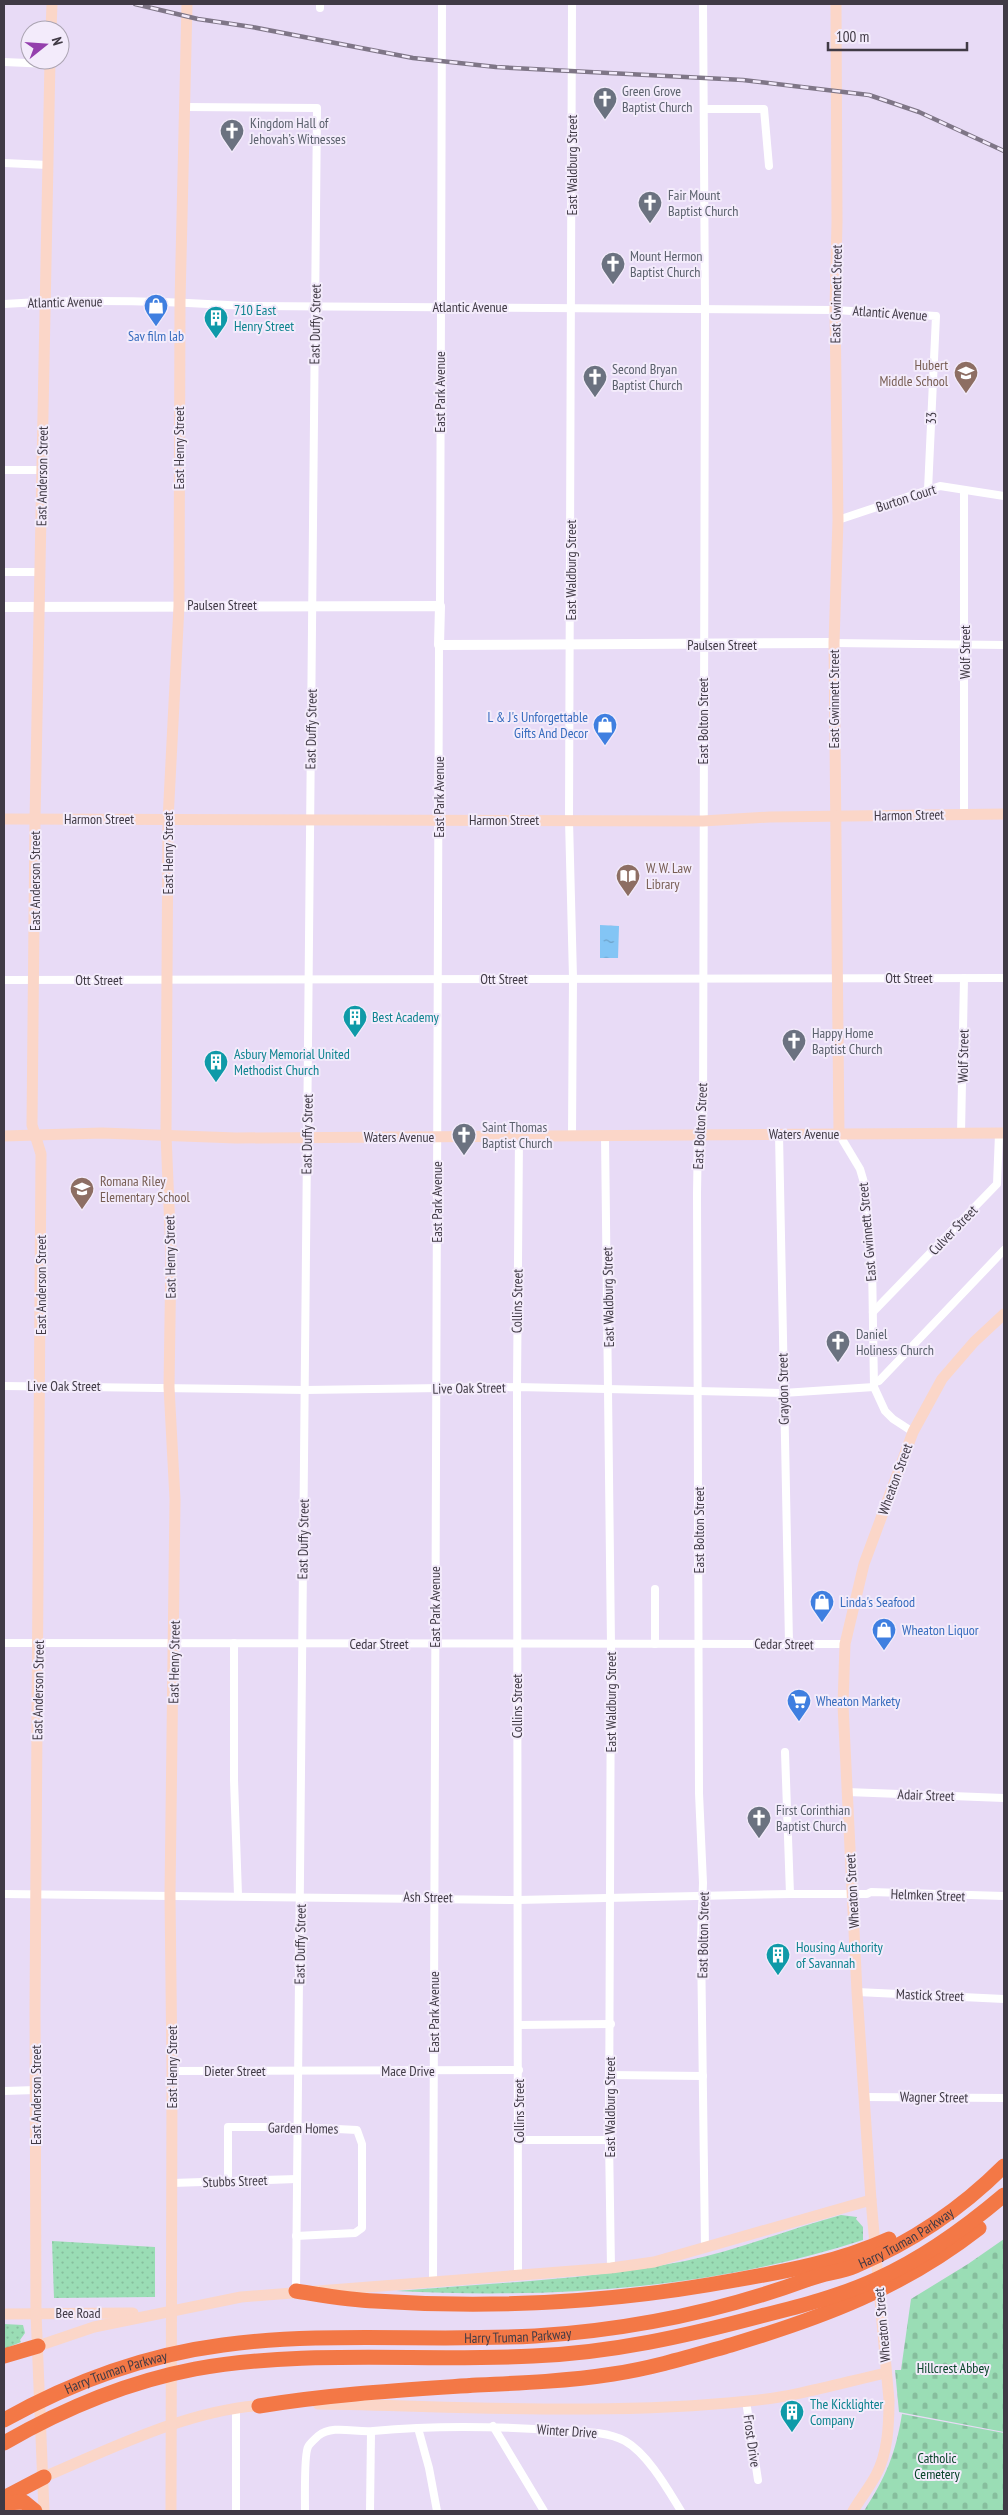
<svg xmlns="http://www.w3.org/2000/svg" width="1008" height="2515" viewBox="0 0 1008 2515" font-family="'PT Sans Narrow',sans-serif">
	<defs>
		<pattern id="grass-dots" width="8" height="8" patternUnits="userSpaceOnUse" patternTransform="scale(1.25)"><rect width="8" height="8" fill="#9addb5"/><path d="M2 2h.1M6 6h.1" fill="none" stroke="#86be9d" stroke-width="1.8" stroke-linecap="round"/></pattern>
		<pattern id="cemetery-stones" width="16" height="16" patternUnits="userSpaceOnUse" patternTransform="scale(1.25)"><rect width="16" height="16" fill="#9addb5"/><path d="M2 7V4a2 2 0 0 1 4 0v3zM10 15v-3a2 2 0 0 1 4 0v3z" fill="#86be9d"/></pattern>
		<pattern id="water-ripples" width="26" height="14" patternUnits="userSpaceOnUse" patternTransform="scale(1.25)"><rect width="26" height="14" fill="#83c5f5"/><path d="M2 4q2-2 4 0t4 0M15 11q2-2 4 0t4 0" fill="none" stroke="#6da1c8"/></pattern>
	</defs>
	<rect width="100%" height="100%" fill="#e8dbf6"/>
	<g fill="url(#grass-dots)">
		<path d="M841 2215 857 2217 856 2219 863 2227V2240C713 2289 553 2299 396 2291 492 2283 590 2280 685 2261 738 2250 789 2229 841 2215Z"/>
		<polygon points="52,2241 155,2247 155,2297 54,2298"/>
		<polygon points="4,2324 23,2325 25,2333 20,2340 21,2342 4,2349"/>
	</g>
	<g fill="url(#cemetery-stones)">
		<polygon points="1004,2239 1004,2432 899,2412 895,2370 901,2370 911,2299 968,2264"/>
		<path d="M902 2414 1004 2433V2511H864C886 2476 895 2456 902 2414Z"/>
	</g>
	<polygon fill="url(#water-ripples)" points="600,925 619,926 618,958 600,958"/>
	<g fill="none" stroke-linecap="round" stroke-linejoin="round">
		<g stroke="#fff" stroke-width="8">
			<polyline points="320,4 320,8"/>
			<polyline points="703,4 705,309 703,1125 698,1135 697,1193 699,1793 703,1883 701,1940 705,2248"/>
			<polyline points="4,62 50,64"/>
			<polyline points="186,107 317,108 296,2291"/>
			<polyline points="704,109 764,109 769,166"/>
			<polyline points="4,163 48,165"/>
			<path d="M4 304C85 298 167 301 248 306L835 310 936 316 928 490"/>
			<polyline points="4,470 42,470"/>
			<polyline points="964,490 964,814"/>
			<polyline points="838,520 940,486 1004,496"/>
			<polyline points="4,572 40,572"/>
			<polyline points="440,606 442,4"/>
			<polyline points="834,643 1004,645"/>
			<polyline points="4,980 1004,978"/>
			<polyline points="779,1134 789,1643"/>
			<polyline points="839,1134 860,1169 865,1186 872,1262 874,1387 885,1411 893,1419 913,1432"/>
			<polyline points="961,1134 964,978"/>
			<polyline points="572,1136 573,978 569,820 572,4"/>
			<polyline points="605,1136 611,1645 609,2140 611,2268"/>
			<polyline points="873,1312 997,1184 999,1134"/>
			<polyline points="874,1382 879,1381 1004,1250"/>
			<polyline points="4,1386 305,1390 517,1387 783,1393 874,1387"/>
			<polyline points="655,1589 655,1644"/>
			<polyline points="4,1643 845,1644"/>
			<polyline points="234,1643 234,1780 238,1895"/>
			<polyline points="785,1752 790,1894"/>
			<polyline points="847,1792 1004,1798"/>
			<polyline points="4,1894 517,1900 790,1894 867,1894 871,1892 1004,1896"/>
			<polyline points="857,1992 1004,1999"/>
			<polyline points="518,2025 611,2024"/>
			<polyline points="172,2071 519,2070"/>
			<polyline points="610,2075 703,2076"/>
			<polyline points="4,2091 36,2090"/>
			<polyline points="864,2097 1004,2098"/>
			<polyline points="518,2140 609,2140"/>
			<polyline points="228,2181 228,2127 298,2127 357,2130 362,2144 362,2228 355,2233 296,2236"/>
			<polyline points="172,2183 297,2179"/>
			<polyline points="518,2275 517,1387 519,1137"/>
			<polyline points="433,2281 439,645"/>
			<polyline points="746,2401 758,2480"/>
			<polyline points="493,2426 544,2511"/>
			<polyline points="418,2428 429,2468 437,2511"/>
			<polyline points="236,2511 236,2409"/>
			<path d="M305 2511C305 2500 304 2454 308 2447 309 2444 315 2439 318 2436 333 2424 356 2433 373 2431 436 2425 499 2426 562 2431 582 2432 606 2431 625 2441 648 2454 668 2490 681 2511"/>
			<polyline points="370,2511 371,2432"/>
		</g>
		<polyline stroke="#fff" stroke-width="10" points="4,607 440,606 439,645 834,643"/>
		<g stroke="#fbd6c8" stroke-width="11">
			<polyline points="836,4 837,222 835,310 838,520 834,643 839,1134"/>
			<polyline points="51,30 52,4"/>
			<polyline points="4,819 703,821 770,817 1004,814"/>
			<polyline points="4,1136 102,1133 236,1138 1004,1133"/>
			<polyline points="4,2314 133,2313"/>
			<polyline points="38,2346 94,2327 241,2297 611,2268 654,2262 871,2200"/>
			<path d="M318 2404C461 2406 606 2416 749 2401 794 2397 841 2383 886 2373"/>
			<path d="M44 2477C112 2448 192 2408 267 2405"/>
			<polyline points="44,2511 36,2313 35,2008 41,1154 32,1125 35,819 50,60"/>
			<polyline points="171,2511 172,2071 170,1895 175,1499 169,1387 171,1254 166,1135 168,820 179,606 180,302 187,4"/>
			<path d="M853 2511C860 2499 869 2488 876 2475 888 2453 889 2424 889 2400L871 2200 857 1992 843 1705 845 1644 864 1564 913 1432 942 1379 974 1342 1004 1314"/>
		</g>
		<g stroke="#f37846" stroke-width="15">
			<path d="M296 2291C322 2295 349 2300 375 2301 495 2309 618 2302 736 2280 788 2271 841 2261 889 2239"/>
			<polyline points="4,2356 38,2346"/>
			<path d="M259 2406C331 2394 404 2390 477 2385 523 2383 569 2381 613 2374 653 2368 692 2356 731 2345 824 2317 902 2288 979 2228"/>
			<path id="s1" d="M4 2420C72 2382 146 2355 223 2345 326 2331 432 2342 535 2336 628 2330 722 2311 809 2279 824 2273 841 2272 855 2266 910 2243 962 2208 1004 2166"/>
			<path d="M4 2443C63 2409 127 2382 195 2369 306 2349 421 2362 533 2356 611 2353 686 2336 761 2316 801 2306 840 2296 877 2279 924 2258 965 2228 1004 2195"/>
			<polyline points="4,2498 44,2477"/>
			<polyline points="4,2503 24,2502 35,2511"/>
		</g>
		<defs>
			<polyline id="rail" points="135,4 198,19 252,27 413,58 496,67 743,80 869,95 919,112 1004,151"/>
		</defs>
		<use href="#rail" stroke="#7f7687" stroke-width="4.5"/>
		<use href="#rail" stroke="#f3ebfb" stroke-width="2.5" stroke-dasharray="8" stroke-linecap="butt"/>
	</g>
	<defs>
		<symbol id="church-pin" viewBox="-11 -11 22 30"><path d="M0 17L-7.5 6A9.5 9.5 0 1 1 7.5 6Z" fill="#6b7280" stroke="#f3ebfb"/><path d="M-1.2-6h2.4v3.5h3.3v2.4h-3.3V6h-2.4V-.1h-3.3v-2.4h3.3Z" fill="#fff"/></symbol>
		<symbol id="shop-pin" viewBox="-11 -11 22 30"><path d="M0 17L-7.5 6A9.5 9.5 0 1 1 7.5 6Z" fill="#3f7fe0" stroke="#f3ebfb"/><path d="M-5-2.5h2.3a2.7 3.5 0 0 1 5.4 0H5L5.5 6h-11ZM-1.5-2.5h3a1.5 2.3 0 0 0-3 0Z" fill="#fff"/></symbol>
		<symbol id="building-pin" viewBox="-11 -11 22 30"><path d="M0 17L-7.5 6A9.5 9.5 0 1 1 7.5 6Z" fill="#0f9aa8" stroke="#f3ebfb"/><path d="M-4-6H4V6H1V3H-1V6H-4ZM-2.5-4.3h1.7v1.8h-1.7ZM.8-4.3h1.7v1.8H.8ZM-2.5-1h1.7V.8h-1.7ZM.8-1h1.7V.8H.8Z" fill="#fff"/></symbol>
		<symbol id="school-pin" viewBox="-11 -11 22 30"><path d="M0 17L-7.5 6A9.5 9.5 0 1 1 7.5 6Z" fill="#8d6e63" stroke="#f3ebfb"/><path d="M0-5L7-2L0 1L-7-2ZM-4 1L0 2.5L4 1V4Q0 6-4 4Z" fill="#fff"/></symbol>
		<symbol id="library-pin" viewBox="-11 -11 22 30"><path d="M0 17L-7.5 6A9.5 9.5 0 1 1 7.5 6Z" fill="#8d6e63" stroke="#f3ebfb"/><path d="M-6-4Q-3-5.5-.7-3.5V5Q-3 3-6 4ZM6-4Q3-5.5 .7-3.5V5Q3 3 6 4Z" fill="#fff"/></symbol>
		<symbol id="supermarket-pin" viewBox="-11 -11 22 30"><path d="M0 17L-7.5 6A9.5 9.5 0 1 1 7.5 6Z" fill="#3f7fe0" stroke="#f3ebfb"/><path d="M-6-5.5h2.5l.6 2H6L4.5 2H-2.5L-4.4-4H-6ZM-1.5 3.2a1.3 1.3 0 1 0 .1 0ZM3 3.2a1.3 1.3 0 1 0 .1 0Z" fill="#fff"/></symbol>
	</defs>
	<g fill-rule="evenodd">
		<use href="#church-pin" x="591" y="85" width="28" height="38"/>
		<use href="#church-pin" x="218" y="117" width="28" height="38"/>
		<use href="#church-pin" x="636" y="189" width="28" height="38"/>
		<use href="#church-pin" x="599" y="250" width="28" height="38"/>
		<use href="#shop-pin" x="142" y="292" width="28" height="38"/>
		<use href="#building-pin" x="202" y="304" width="28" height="38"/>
		<use href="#school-pin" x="952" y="359" width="28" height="38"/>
		<use href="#church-pin" x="581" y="363" width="28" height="38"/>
		<use href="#shop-pin" x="591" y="711" width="28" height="38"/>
		<use href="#library-pin" x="614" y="862" width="28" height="38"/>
		<use href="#building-pin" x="341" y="1003" width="28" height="38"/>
		<use href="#church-pin" x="780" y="1027" width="28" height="38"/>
		<use href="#building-pin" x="202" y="1048" width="28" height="38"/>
		<use href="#church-pin" x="450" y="1121" width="28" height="38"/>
		<use href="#school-pin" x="68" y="1175" width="28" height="38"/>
		<use href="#church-pin" x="824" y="1328" width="28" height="38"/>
		<use href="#shop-pin" x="808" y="1588" width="28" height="38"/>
		<use href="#shop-pin" x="870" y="1616" width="28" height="38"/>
		<use href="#supermarket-pin" x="785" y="1687" width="28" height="38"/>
		<use href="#church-pin" x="745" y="1804" width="28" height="38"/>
		<use href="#building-pin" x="764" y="1941" width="28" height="38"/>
		<use href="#building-pin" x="778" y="2398" width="28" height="38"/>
	</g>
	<g text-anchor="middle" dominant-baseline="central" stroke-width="4" stroke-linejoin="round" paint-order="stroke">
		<g font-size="14" fill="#5b616d" stroke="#f3ebfb" text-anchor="start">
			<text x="622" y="91">Green Grove<tspan x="622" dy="16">Baptist Church</tspan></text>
			<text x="250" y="123">Kingdom Hall of<tspan x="250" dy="16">Jehovah’s Witnesses</tspan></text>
			<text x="668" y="195">Fair Mount<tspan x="668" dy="16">Baptist Church</tspan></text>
			<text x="630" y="256">Mount Hermon<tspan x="630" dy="16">Baptist Church</tspan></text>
			<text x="612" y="369">Second Bryan<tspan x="612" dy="16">Baptist Church</tspan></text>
			<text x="812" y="1033">Happy Home<tspan x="812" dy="16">Baptist Church</tspan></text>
			<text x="482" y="1127">Saint Thomas<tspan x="482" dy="16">Baptist Church</tspan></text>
			<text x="856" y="1334">Daniel<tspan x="856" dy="16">Holiness Church</tspan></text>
			<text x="776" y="1810">First Corinthian<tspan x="776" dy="16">Baptist Church</tspan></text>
		</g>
		<g font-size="14" fill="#403a45" stroke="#f3ebfb">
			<text transform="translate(572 165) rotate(-90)">East Waldburg Street</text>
			<text transform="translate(836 294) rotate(-89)">East Gwinnett Street</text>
			<text transform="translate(65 302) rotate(-1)">Atlantic Avenue</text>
			<text x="470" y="307">Atlantic Avenue</text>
			<text transform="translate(890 313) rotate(4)">Atlantic Avenue</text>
			<text transform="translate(315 324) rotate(-89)">East Duffy Street</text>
			<text transform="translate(440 392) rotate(-90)">East Park Avenue</text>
			<text transform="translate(931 418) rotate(-88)">33</text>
			<text transform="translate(179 448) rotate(-90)">East Henry Street</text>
			<text transform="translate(42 476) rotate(-89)">East Anderson Street</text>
			<text transform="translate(906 498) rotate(-18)">Burton Court</text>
			<text transform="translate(571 570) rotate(-90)">East Waldburg Street</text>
			<text x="222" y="605">Paulsen Street</text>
			<text x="722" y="645">Paulsen Street</text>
			<text transform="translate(965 652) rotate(-90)">Wolf Street</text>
			<text transform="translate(834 699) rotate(-90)">East Gwinnett Street</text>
			<text transform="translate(703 721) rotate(-90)">East Bolton Street</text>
			<text transform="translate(311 729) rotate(-89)">East Duffy Street</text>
			<text transform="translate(439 797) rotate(-90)">East Park Avenue</text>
			<text transform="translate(909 815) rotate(-1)">Harmon Street</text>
			<text x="99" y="819">Harmon Street</text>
			<text x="504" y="820">Harmon Street</text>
			<text transform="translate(168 853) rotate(-90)">East Henry Street</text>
			<text transform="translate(35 881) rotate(-90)">East Anderson Street</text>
			<text x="909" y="978">Ott Street</text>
			<text x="504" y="979">Ott Street</text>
			<text x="99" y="980">Ott Street</text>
			<text transform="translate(963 1056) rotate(-89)">Wolf Street</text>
			<text transform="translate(700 1126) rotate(-87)">East Bolton Street</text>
			<text transform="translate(307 1134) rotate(-89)">East Duffy Street</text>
			<text x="804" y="1134">Waters Avenue</text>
			<text x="399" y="1137">Waters Avenue</text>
			<text transform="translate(437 1202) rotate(-90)">East Park Avenue</text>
			<text transform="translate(953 1230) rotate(-46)">Culver Street</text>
			<text transform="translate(867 1232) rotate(-95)">East Gwinnett Street</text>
			<text transform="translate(170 1257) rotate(-91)">East Henry Street</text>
			<text transform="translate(41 1285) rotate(-90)">East Anderson Street</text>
			<text transform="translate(608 1297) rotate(-91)">East Waldburg Street</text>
			<text transform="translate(517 1301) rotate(-89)">Collins Street</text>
			<text x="64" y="1386">Live Oak Street</text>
			<text transform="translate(469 1388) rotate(-1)">Live Oak Street</text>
			<text transform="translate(783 1389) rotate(-91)">Graydon Street</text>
			<text transform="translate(895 1479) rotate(-70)">Wheaton Street</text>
			<text transform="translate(699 1530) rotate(-90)">East Bolton Street</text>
			<text transform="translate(303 1539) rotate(-89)">East Duffy Street</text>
			<text transform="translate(435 1607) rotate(-90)">East Park Avenue</text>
			<text x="379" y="1644">Cedar Street</text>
			<text transform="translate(784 1644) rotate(1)">Cedar Street</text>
			<text transform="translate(174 1662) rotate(-89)">East Henry Street</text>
			<text transform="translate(38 1690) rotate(-89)">East Anderson Street</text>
			<text transform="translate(611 1702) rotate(-90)">East Waldburg Street</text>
			<text transform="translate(517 1706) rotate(-90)">Collins Street</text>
			<text transform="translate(926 1795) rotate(2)">Adair Street</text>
			<text transform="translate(852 1891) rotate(-93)">Wheaton Street</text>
			<text transform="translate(928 1895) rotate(2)">Helmken Street</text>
			<text transform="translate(428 1897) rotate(1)">Ash Street</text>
			<text transform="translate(703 1935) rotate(-89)">East Bolton Street</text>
			<text transform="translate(300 1944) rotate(-89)">East Duffy Street</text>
			<text transform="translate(930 1995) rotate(2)">Mastick Street</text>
			<text transform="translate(434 2012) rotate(-90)">East Park Avenue</text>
			<text transform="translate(172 2067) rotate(-90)">East Henry Street</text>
			<text x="235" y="2071">Dieter Street</text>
			<text x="408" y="2071">Mace Drive</text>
			<text transform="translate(36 2095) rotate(-90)">East Anderson Street</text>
			<text transform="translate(934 2097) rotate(1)">Wagner Street</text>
			<text transform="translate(610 2107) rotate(-90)">East Waldburg Street</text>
			<text transform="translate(519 2111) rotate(-90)">Collins Street</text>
			<text transform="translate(303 2128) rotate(1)">Garden Homes</text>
			<text transform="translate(235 2181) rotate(-2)">Stubbs Street</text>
			<text stroke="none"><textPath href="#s1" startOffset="932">Harry Truman Parkway</textPath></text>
			<text x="78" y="2313">Bee Road</text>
			<text transform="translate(882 2325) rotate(-95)">Wheaton Street</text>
			<text stroke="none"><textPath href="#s1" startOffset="528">Harry Truman Parkway</textPath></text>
			<text stroke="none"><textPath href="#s1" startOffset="122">Harry Truman Parkway</textPath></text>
			<text transform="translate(567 2431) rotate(4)">Winter Drive</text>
			<text transform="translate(752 2441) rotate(82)">Frost Drive</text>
		</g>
		<g font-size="14" fill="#0d838f" stroke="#f3ebfb" text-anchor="start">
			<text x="234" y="310">710 East<tspan x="234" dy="16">Henry Street</tspan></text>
			<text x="372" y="1017">Best Academy</text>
			<text x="234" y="1054">Asbury Memorial United<tspan x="234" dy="16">Methodist Church</tspan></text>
			<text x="796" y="1947">Housing Authority<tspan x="796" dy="16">of Savannah</tspan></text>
			<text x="810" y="2404">The Kicklighter<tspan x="810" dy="16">Company</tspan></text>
		</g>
		<g font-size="14" fill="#366cbe" stroke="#f3ebfb" text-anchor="start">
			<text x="156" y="336" text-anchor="middle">Sav film lab</text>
			<text x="588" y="717" text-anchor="end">L &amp; J's Unforgettable<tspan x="588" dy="16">Gifts And Decor</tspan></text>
			<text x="840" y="1602">Linda's Seafood</text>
			<text x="902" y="1630">Wheaton Liquor</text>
			<text x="816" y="1701">Wheaton Markety</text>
		</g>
		<g font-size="14" fill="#785e54" stroke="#f3ebfb" text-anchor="start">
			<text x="948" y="365" text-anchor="end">Hubert<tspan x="948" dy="16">Middle School</tspan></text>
			<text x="646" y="868">W. W. Law<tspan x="646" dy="16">Library</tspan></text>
			<text x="100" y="1181">Romana Riley<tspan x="100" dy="16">Elementary School</tspan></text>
		</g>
		<g font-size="14" fill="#084328" stroke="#f3ebfb">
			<text x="953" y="2368">Hillcrest Abbey</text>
			<text x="937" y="2458">Catholic<tspan x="937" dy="16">Cemetery</tspan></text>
		</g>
	</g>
	<rect width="1008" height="2515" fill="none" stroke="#403a45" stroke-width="10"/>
	<g transform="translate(45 45) rotate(73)"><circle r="24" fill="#f3ebfb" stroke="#aba4b2"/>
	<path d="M0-4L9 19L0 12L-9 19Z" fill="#943fad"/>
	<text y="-8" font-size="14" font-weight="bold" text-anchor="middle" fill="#403a45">N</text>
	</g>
	<path d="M828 42v8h139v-8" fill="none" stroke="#403a45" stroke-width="2.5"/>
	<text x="836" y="42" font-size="15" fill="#403a45" stroke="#f3ebfb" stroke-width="4" paint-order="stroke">100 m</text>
</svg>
